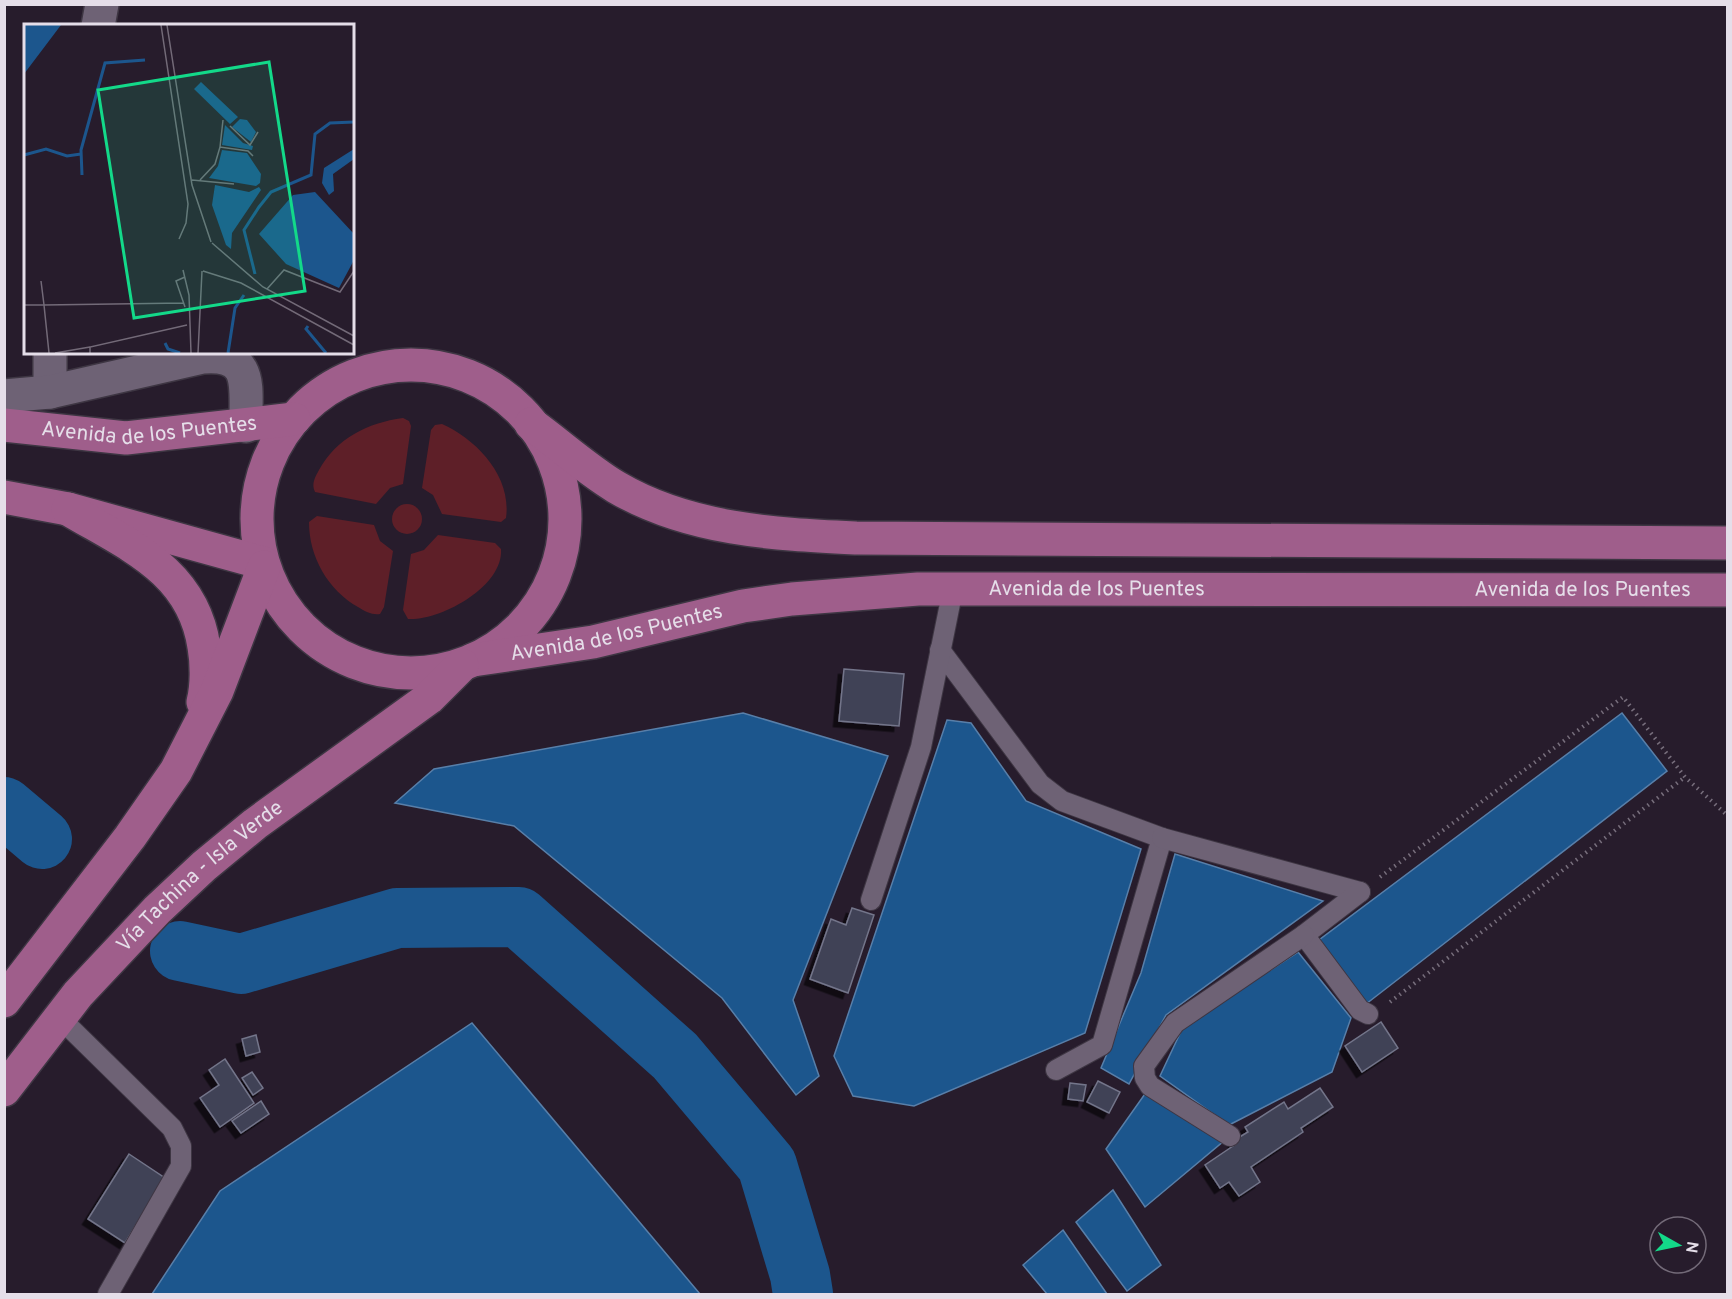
<svg xmlns="http://www.w3.org/2000/svg" width="1732" height="1299" viewBox="0 0 1732 1299" font-family="Overpass,sans-serif">
	<defs>
		<filter id="shadow"><feDropShadow dx="-5.5" dy="5.5" stdDeviation="0" flood-color="#0009"/></filter>
	</defs>
	<rect width="100%" height="100%" fill="#271c2c"/>
	<g fill="#5e1f28">
		<path d="M403 418 409 421 411 426 403 484 390 488 376 504 315 492C311 484 315 477 319 470 337 438 367 423 403 418Z"/>
		<path d="M442 424C476 439 512 476 506 518L501 522 442 514 433 495 422 488 431 430 435 425Z"/>
		<circle cx="407" cy="519" r="15"/>
		<path d="M317 516 374 525 380 541 393 551 384 607 380 614C372 615 366 612 358 607 328 590 309 557 309 522Z"/>
		<path d="M438 535 495 543 501 549C504 586 441 621 408 619L403 610 411 554 424 550Z"/>
	</g>
	<g fill="#1c568d" stroke="#587fa9" stroke-width="1.5">
		<polygon points="743,713 888,756 793,1000 819,1076 796,1095 722,998 514,826 395,803 434,769"/>
		<polygon points="1622,713 1667,771 1366,1004 1319,940"/>
		<polygon points="947,720 971,723 1026,801 1141,849 1085,1033 914,1106 853,1096 834,1056"/>
		<polygon points="1175,854 1323,901 1166,1015 1129,1084 1101,1068 1141,973"/>
		<polygon points="1298,952 1351,1018 1332,1072 1229,1125 1160,1076 1183,1027"/>
		<polygon points="472,1023 700,1294 152,1294 220,1191"/>
		<polygon points="1147,1091 1225,1140 1145,1207 1106,1149"/>
		<polygon points="1113,1190 1161,1265 1127,1291 1076,1222"/>
		<polygon points="1063,1230 1107,1294 1047,1294 1023,1265"/>
	</g>
	<g fill="none" stroke-linecap="round" stroke-linejoin="round">
		<g stroke="#1c568d" stroke-width="60">
			<polyline points="4,807 42,839"/>
			<polyline points="180,951 241,964 397,918 519,917 675,1056 767,1165 800,1275 803,1294"/>
		</g>
	</g>
	<g fill="#414256" stroke="#73758a" stroke-width="1.5" filter="url(#shadow)">
		<polygon points="844,669 904,674 899,726 839,721"/>
		<polygon points="852,908 874,915 848,993 810,979 831,919 846,925"/>
		<polygon points="1381,1022 1398,1048 1362,1072 1345,1046"/>
		<polygon points="256,1035 260,1052 246,1056 242,1039"/>
		<polygon points="225,1059 254,1103 220,1127 200,1098 219,1085 209,1070"/>
		<polygon points="252,1072 263,1088 253,1095 242,1078"/>
		<polygon points="1098,1081 1120,1092 1109,1113 1087,1102"/>
		<polygon points="1070,1083 1086,1085 1083,1101 1068,1099"/>
		<polygon points="1320,1088 1333,1107 1301,1128 1303,1132 1251,1167 1260,1182 1239,1196 1229,1182 1220,1188 1205,1165 1236,1144 1233,1141 1248,1132 1245,1127 1284,1102 1288,1109"/>
		<polygon points="261,1101 269,1114 241,1133 232,1121"/>
		<polygon points="129,1154 165,1178 125,1243 88,1219"/>
	</g>
	<g fill="none" stroke-linecap="round" stroke-linejoin="round">
		<defs>
			<g id="lane">
				<polyline points="940,650 1040,784 1062,801 1162,838 1102,1045 1056,1070"/>
				<polyline points="1162,838 1360,892"/>
				<polyline points="1360,892 1304,935 1360,1010 1368,1014"/>
				<polyline points="871,900 921,747 953,589"/>
				<polyline points="60,1018 172,1128 181,1146 181,1166 108,1294"/>
				<polyline points="1230,1136 1150,1086 1145,1078 1144,1066 1175,1023 1304,935"/>
			</g>
			<g id="street">
				<polyline points="98,26 102,4"/>
				<polyline points="50,392 50,352"/>
				<path d="M4 396 50 392 203 357C255 353 245 388 246 426"/>
			</g>
			<g id="primary">
				<circle cx="411" cy="519" r="154"/>
				<path d="M531 424C559 444 586 469 616 487 689 530 774 534 856 538L1728 543"/>
				<path id="s1" d="M4 425 126 438 294 419"/>
				<polyline points="4,497 68,509 263,563"/>
				<path d="M68 509C128 545 193 570 204 647 207 664 207 686 203 702"/>
				<path id="s2" d="M473 660 593 642 743 606 792 599 918 589 1728 590"/>
				<polyline points="4,1001 130,837 176,771 217,691 264,567"/>
				<path id="s3" d="M4 1090 78 994 157 910 204 866 255 824 429 698 462 665"/>
			</g>
		</defs>
		<use href="#lane" stroke="#3e3643" stroke-width="22"/>
		<use href="#street" stroke="#3e3643" stroke-width="36"/>
		<use href="#primary" stroke="#3e3643" stroke-width="36"/>
		<g stroke="#776e7c" stroke-width="4" stroke-dasharray="1.5 4.5" stroke-linecap="butt">
			<polyline points="1380,877 1623,697 1685,777 1728,816"/>
			<polyline points="1390,1002 1685,777"/>
		</g>
		<use href="#lane" stroke="#6e6275" stroke-width="20"/>
		<use href="#street" stroke="#6e6275" stroke-width="33"/>
		<use href="#primary" stroke="#9f5e8b" stroke-width="33"/>
	</g>
	<g text-anchor="middle" dominant-baseline="central" stroke-width="6" stroke-linejoin="round" paint-order="stroke">
		<g font-size="21" fill="#e5dee9" stroke="#271c2c">
			<text stroke="none"><textPath href="#s1" startOffset="146">Avenida de los Puentes</textPath></text>
			<text stroke="none"><textPath href="#s2" startOffset="630">Avenida de los Puentes</textPath></text>
			<text stroke="none"><textPath href="#s2" startOffset="1116">Avenida de los Puentes</textPath></text>
			<text stroke="none"><textPath href="#s2" startOffset="146">Avenida de los Puentes</textPath></text>
			<text stroke="none"><textPath href="#s3" startOffset="291">Vía Tachina - Isla Verde</textPath></text>
		</g>
	</g>
	<g transform="translate(24 24)">
		<rect width="330" height="330" fill="#271c2c"/>
		<path d="M0 1H37L0 50ZM177 58 214 93 206 100 170 65ZM216 95 223 96 232 108 227 118 208 103ZM201 101 219 119 229 122 228 126 198 121ZM330 125V135L309 150 310 167 305 171 298 159 300 144ZM198 126 223 129 237 150 236 159 232 162 185 154 194 142ZM191 161 225 168 235 163 237 166 208 209 207 225 202 221 188 181ZM291 168 330 210V236L315 264 262 240 235 210 269 171Z" fill="#1c568d"/>
		<path fill="none" stroke="#1c568d" stroke-width="3" d="M0 131 22 125 43 132 57 130M58 151 57 126 81 39 121 36M231 250 220 206 235 183 247 168 287 151 291 110 306 99 330 98M284 302 282 305 302 329M141 319 144 325 156 329M204 329 211 284 220 271"/>
		<path fill="none" stroke="#736a78" stroke-width="1.5" d="M137 1 164 180 162 199 155 215M143 1 168 161 187 218M206 102 226 121 234 108M196 123 199 96M168 156 210 160M176 156 191 140 196 123 224 127 229 132M188 219 239 263 330 312M159 246 165 271 167 329M179 247 217 259 330 321M161 253 152 257 161 283M243 265 260 246 316 268 330 247M0 281H20L17 257M25 329 20 281 160 279M31 329 66 323M66 329V323L163 301M174 329 178 247"/>
		<path fill="#13d989" fill-opacity="0.15" stroke="#13d989" stroke-width="3" d="M245 38 281 267 110 294 74 66Z"/>
		<rect width="330" height="330" fill="none" stroke="#e5dee9" stroke-width="3"/>
	</g>
	<rect width="1732" height="1299" fill="none" stroke="#e5dee9" stroke-width="12"/>
	<g transform="translate(1678 1245) rotate(99)"><circle r="28" fill="#271c2c" stroke="#736a78" stroke-width="1.5"/>
	<path d="M0-4.5L10 22L0 15L-10 22Z" fill="#13d989"/>
	<text y="-9" font-size="16" font-weight="bold" text-anchor="middle" fill="#e5dee9">N</text>
	</g>
</svg>
